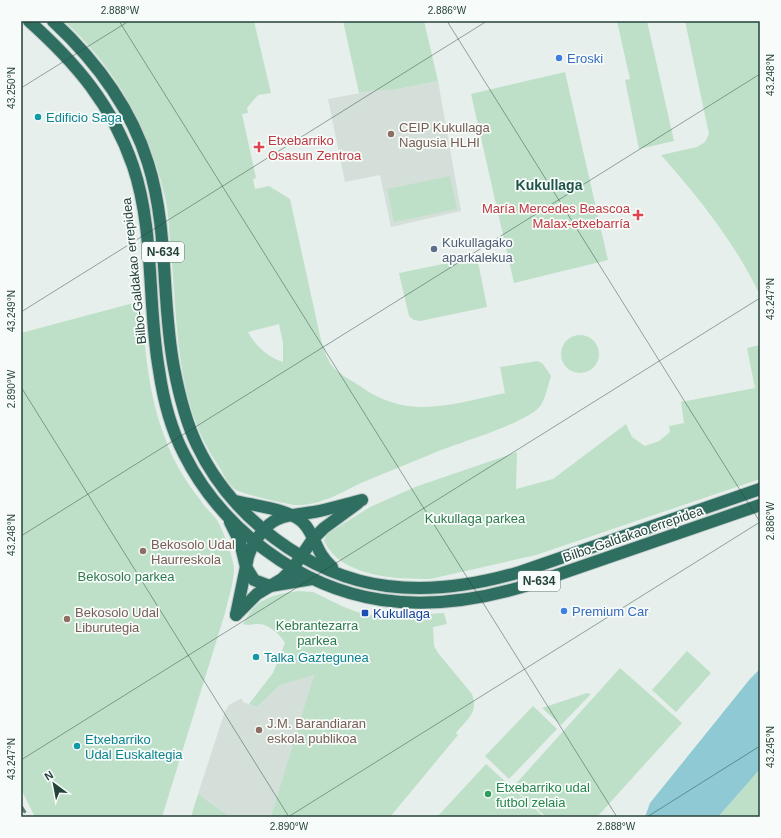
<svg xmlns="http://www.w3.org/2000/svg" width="781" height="838" viewBox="0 0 781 838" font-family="Arial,sans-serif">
	<rect width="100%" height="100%" fill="#e6efeb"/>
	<g fill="#d4dfda">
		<polygon points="438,81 461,211 391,227 380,175 345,182 328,99 377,90 393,90"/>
		<polygon points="314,674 309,700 272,817 230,817 198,794 225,711 229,705 242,698 243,702 257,707 280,685"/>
	</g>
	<g fill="#bfe0c8" fill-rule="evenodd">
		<path d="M64 21H254L271 93 258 95 247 108 248 113 242 114 256 178 253 179 255 189 269 186 290 199 320 336C323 347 327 363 337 371 344 377 353 381 360 386 408 421 452 404 505 393L500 367 538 361 543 364 551 376C548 385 546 397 541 405 529 423 457 443 434 453 410 463 385 473 361 483 340 493 320 506 295 505 287 504 242 494 236 490 228 485 223 473 218 465 173 400 178 316 170 241 169 225 168 208 164 193 149 127 114 66 64 21ZM279 324 283 343V362C267 356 257 348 248 332Z"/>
		<polygon points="343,21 424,21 438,81 393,90 377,90 359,93"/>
		<polygon points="617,21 647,21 674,141 639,149 625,80 630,79"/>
		<path d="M685 21H760V295C735 243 700 199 661 155L697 147 705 142 709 134Z"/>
		<polygon points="565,72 608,260 514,283 471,94"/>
		<polygon points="450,176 457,209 394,222 387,189"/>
		<polygon points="477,257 487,307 420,321 414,320 409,316 399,273"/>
		<path d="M141 301C145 348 148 394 165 438 173 461 186 482 201 501 205 508 212 513 217 520 223 530 233 556 234 568 234 583 228 599 225 613L162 817H35L21 789V333Z"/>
		<circle cx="580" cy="354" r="19"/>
		<path d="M760 345V479L536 555 430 579C395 579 341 577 324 541L327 534 370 507 415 487 517 452 516 489 553 479 626 424 632 437 645 446 659 441 670 432 669 426 684 423 681 402 755 388 747 348Z"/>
		<path d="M298 591 313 592 344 607 363 614 385 617 444 613 447 624 433 627 434 646 438 653 472 694C479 713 467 719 456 733L458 735 390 817H271L314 675 280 685 257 707 249 704 273 673 285 643C281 635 268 624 259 624 252 624 249 626 243 624 256 598 271 595 298 591Z"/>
		<polygon points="687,651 711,673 676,712 652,690"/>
		<polygon points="620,668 682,723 597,817 546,817 513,787"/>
		<polygon points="587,693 591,694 561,725 542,708"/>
		<polygon points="533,706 557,729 509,779 485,756"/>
		<polygon points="486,764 544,817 437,817"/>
		<polygon points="760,769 760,817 718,817 759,770"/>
		<polygon points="198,794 230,817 191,817"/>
	</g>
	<polygon fill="#8ec9d4" points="760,669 760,769 718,817 645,817 650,803 750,679"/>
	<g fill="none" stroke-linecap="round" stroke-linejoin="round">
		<defs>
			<g id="highway">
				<path d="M29 21C76 63 112 105 133 166 155 231 147 303 159 370 163 398 171 429 184 454 221 528 299 588 382 600 431 607 478 600 525 586L760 505"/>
				<path d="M53 21C95 60 131 108 148 163 169 230 161 300 174 368 179 394 186 422 197 445 231 517 308 576 387 586 433 592 476 585 520 572L760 489"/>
				<path d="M235 501C255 506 294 509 306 526 317 541 317 554 332 567"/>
				<polyline points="230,522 240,542 246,567 254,580 270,586 312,579"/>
				<path d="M236 615 248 557C252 544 265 524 278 519 289 514 302 514 314 512 330 509 346 504 362 500"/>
				<polyline points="236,615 257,594 282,579 293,568 313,539 324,528 358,503"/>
			</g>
		</defs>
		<use href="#highway" stroke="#c2cac8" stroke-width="14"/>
		<use href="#highway" stroke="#2f6f62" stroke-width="12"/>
		<polyline stroke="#5f7d75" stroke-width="3" stroke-dasharray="8 4" stroke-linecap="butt" points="21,806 28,817"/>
	</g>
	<path fill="none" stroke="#24423a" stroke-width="1" stroke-opacity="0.45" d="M119 21 617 817M447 21 760 522M21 88 129 21M21 312 487 21M21 387 289 817M21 536 760 74M21 760 760 298M288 817 760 522M647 817 760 746"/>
	<g fill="#3f7fe0" stroke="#f7fbf9" stroke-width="1.5">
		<circle cx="559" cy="58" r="4"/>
		<circle cx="564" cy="611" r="4"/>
	</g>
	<g fill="#0f9aa8" stroke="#f7fbf9" stroke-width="1.5">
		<circle cx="38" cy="117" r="4"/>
		<circle cx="256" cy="657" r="4"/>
		<circle cx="77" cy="746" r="4"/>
	</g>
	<g fill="#8d6e63" stroke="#f7fbf9" stroke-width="1.5">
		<circle cx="391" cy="134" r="4"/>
		<circle cx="143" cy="551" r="4"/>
		<circle cx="67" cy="619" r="4"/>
		<circle cx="259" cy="730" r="4"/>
	</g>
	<g fill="#e0444e" stroke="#f7fbf9" stroke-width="1.5">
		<path d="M257 141h4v4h4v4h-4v4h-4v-4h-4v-4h4z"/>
		<path d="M636 209h4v4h4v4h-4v4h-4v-4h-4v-4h4z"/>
	</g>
	<circle fill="#5c6f8a" stroke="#f7fbf9" stroke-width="1.5" cx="434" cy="249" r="4"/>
	<rect fill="#1a4fb4" stroke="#f7fbf9" stroke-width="1.5" x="361" y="609" width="8" height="8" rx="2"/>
	<circle fill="#2e9e5b" stroke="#f7fbf9" stroke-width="1.5" cx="488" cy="794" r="4"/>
	<g text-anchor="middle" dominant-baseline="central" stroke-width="3.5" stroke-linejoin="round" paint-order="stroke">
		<g fill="#f7fbf9" stroke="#637a73" stroke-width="1">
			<rect x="142" y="242" width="42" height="20" rx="3"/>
			<rect x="518" y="571" width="42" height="20" rx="3"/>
		</g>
		<g font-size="12" font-weight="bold" fill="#24423a">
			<text x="163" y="252">N-634</text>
			<text x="539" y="581">N-634</text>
		</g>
		<g font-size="13" fill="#366cbe" stroke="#f7fbf9" text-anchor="start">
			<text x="567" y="58">Eroski</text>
			<text x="572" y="611">Premium Car</text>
		</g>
		<g font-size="13" fill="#0d838f" stroke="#f7fbf9" text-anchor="start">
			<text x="46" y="117">Edificio Saga</text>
			<text x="264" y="657">Talka Gaztegunea</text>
			<text x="85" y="739">Etxebarriko<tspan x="85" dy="15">Udal Euskaltegia</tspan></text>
		</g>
		<g font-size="13" fill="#785e54" stroke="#f7fbf9" text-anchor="start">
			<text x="399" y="127">CEIP Kukullaga<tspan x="399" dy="15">Nagusia HLHI</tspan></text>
			<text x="151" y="544">Bekosolo Udal<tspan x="151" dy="15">Haurreskola</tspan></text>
			<text x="75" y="612">Bekosolo Udal<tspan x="75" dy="15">Liburutegia</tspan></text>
			<text x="267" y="723">J.M. Barandiaran<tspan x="267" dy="15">eskola publikoa</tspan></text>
		</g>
		<g font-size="13" fill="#be3a42" stroke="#f7fbf9" text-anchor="start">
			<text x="268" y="140">Etxebarriko<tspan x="268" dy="15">Osasun Zentroa</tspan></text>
			<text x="630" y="208" text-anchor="end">María Mercedes Beascoa<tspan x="630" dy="15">Malax-etxebarría</tspan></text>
		</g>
		<g font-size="13" fill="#4e5e75" stroke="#f7fbf9" text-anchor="start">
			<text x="442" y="242">Kukullagako<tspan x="442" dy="15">aparkalekua</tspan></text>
		</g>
		<g font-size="13" fill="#24423a" stroke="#f7fbf9">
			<text transform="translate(134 271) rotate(-96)">Bilbo-Galdakao errepidea</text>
			<text transform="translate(633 534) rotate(-19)">Bilbo-Galdakao errepidea</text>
		</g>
		<g font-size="13" fill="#2d7a4b" stroke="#f7fbf9">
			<text x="475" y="518">Kukullaga parkea</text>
			<text x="126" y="576">Bekosolo parkea</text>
			<text x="317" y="625">Kebrantezarra<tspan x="317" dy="15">parkea</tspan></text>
		</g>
		<g font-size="13" fill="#164399" stroke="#f7fbf9" text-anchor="start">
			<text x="373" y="613">Kukullaga</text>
		</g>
		<g font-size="13" fill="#27864d" stroke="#f7fbf9" text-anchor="start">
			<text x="496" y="787">Etxebarriko udal<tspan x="496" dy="15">futbol zelaia</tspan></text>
		</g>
		<g font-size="14" font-weight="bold" fill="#1f5548" stroke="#f7fbf9">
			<text x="549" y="185">Kukullaga</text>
		</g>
	</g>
	<rect width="781" height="838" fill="none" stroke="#f7fbf9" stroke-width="44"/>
	<g transform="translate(54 784) rotate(328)" stroke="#f7fbf9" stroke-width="3" paint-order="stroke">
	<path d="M0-3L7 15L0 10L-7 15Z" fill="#24423a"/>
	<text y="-6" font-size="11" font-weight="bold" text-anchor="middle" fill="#24423a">N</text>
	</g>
	<rect x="22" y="22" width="737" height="794" fill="none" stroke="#24423a" stroke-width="1.5"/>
	<g font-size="10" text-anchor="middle" fill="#24423a">
		<text x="120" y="14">2.888°W</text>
		<text x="447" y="14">2.886°W</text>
		<text transform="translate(770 75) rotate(-90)" y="4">43.248°N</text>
		<text transform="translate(11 88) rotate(-90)" y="4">43.250°N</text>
		<text transform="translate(770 299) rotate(-90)" y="4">43.247°N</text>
		<text transform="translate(11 311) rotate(-90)" y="4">43.249°N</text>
		<text transform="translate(11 389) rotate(-90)" y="4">2.890°W</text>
		<text transform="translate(770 521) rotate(-90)" y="4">2.886°W</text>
		<text transform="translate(11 535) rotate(-90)" y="4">43.248°N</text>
		<text transform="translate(770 747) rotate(-90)" y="4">43.245°N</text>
		<text transform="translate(11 759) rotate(-90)" y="4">43.247°N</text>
		<text x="289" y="830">2.890°W</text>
		<text x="616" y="830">2.888°W</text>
	</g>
</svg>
